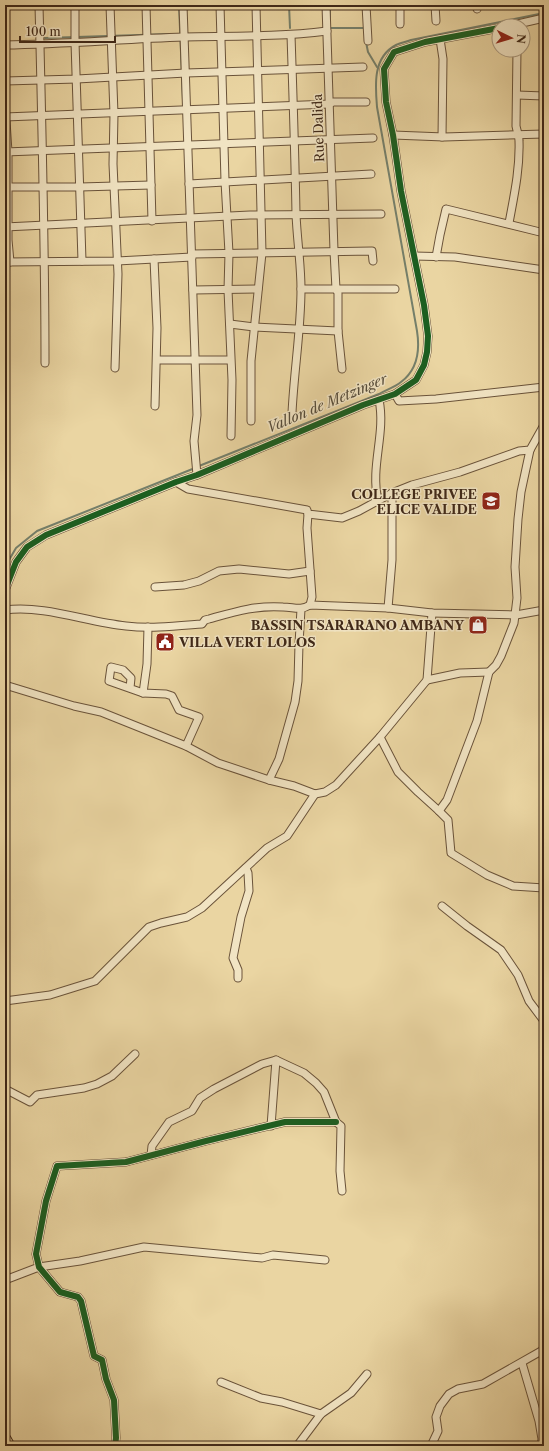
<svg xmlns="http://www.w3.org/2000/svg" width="549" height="1451" viewBox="0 0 549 1451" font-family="'Libre Caslon Text',serif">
	<rect width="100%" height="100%" fill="#ead5a2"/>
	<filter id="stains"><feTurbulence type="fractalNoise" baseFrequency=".005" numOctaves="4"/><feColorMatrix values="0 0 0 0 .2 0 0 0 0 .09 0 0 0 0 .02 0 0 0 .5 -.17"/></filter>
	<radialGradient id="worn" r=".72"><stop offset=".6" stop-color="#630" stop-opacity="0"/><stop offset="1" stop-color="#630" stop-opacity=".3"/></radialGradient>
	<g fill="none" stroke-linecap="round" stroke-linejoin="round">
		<g stroke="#757f6a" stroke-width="2">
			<polyline points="179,5 183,100"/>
			<polyline points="289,5 290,28"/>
			<polyline points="330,5 330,24"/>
			<polyline points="329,26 330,28 365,28"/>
			<polyline points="45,38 170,34"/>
			<polyline points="366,42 368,52 377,67"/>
			<path d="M199 466 379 394C386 390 395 387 401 382 417 370 420 350 417 331L377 107C375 84 373 57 396 45 400 43 406 42 411 40L544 13"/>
			<polyline points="5,567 16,548 37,531 195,468"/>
		</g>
		<defs>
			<g id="street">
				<path d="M39 5C42 124 45 244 45 363"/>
				<polyline points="39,5 49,5"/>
				<polyline points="75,5 75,42 82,261"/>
				<polyline points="110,5 114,114 113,164 118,274 115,368"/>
				<polyline points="146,5 152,221"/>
				<polyline points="183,5 197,415 194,441 197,475"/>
				<polyline points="220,5 225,181 229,253 228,290 232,380 231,436"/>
				<polyline points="326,5 334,251 336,289 338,293 338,331 342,369"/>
				<polyline points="366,5 368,41"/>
				<polyline points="400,5 400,24"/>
				<polyline points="435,5 436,21"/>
				<polyline points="476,5 477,9"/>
				<polyline points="509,26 544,18"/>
				<path d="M291 35C293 95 295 154 296 214 297 239 301 264 301 289 301 330 294 371 292 413"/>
				<polyline points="440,39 443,59 442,137"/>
				<path d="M5 45C65 44 124 39 184 37 232 36 279 37 327 31"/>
				<polyline points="5,81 77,79 186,73 363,67"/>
				<polyline points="517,95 544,96"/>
				<polyline points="5,105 8,152 8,240 10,262"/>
				<polyline points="5,117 329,104 333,102 366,102"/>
				<polyline points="393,135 444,137 544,134"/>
				<polyline points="5,152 373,138"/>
				<polyline points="189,184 371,174"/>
				<polyline points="8,187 80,187 151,185"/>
				<path d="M509 223C514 196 520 169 519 141 519 136 517 131 516 126L517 50"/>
				<polyline points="5,227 250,215 381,214"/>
				<polyline points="192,254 372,251 373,261"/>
				<polyline points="414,256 455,257 544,270"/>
				<polyline points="436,257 440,235 446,209 544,233"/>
				<polyline points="154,259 157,328 155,406"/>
				<polyline points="5,262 117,261 192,257"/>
				<polyline points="301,289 395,289"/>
				<polyline points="193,290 258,289"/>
				<polyline points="230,324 254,327 338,331"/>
				<polyline points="157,360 230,360"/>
				<polyline points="395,394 399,401 436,399 544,387"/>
				<polyline points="251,421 251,361 262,253 256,5"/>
				<polyline points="176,482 188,489 307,510 308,514 342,518 359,511 392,493 412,485 460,472 519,451 530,450 544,425"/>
				<path d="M378 500C370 467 386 433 379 400"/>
				<polyline points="308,514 307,528 312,597 310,605"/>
				<polyline points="155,587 184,585 199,581 219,571 239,569 289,574 310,571"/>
				<polyline points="5,590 16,562 27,547 46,535 176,482 197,475 363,405 395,394 416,380 424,365 427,352 428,336 424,305 401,191 393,135 386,102 384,69 394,52 425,42 499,28"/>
				<polyline points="388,608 392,560 392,493"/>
				<path d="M5 610C46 605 86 622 126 626 151 629 177 626 202 624L205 620 209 619C234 612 256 605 283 607 294 607 300 611 310 605L388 608 432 613 516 615 544 610"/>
				<polyline points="427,680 460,673 489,672"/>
				<polyline points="5,685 74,706 101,712 186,746 218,763 269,780 294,786 315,794 325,792 336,785 380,737 427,680 432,613"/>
				<polyline points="130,688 131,678 123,670 111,667 109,681 143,693 166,694 172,696 179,710 199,717 186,746"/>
				<polyline points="143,693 147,664 148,627"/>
				<polyline points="380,737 398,772 418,792 439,811 448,820 451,853 487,875 513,886 544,888"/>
				<polyline points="269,780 279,759 295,702 298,681 299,644 301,609"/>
				<polyline points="439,811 447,800 477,721 489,672 496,665 501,656 514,623 517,598 515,567 518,519 521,492 530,450"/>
				<polyline points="442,906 467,926 501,950 518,975 529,1001 544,1021"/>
				<polyline points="238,978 238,970 233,958 241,917 249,891 248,873 246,868"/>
				<polyline points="5,1001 50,995 95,981 149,927 161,923 187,917 202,908 267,848 287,836 315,794"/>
				<polyline points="5,1089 30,1102 37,1095 84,1088 97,1084 112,1076 135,1054"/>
				<polyline points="271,1126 276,1060"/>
				<polyline points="151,1155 152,1146 169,1122 192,1111 200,1098 214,1089 262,1064 276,1060 304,1073 316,1083 324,1092 336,1122 341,1126 340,1171 342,1191"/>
				<polyline points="5,1280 39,1267 80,1261 144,1247 262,1258 273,1255 325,1260"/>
				<polyline points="522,1363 539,1421 542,1439 541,1446"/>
				<polyline points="221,1382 261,1398 282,1402 321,1414"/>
				<polyline points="115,1446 116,1438 114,1400 106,1379 102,1360 94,1356 81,1301 78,1297 60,1292 39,1267 36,1254 46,1201 57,1166 126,1162 206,1141 285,1122 336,1122"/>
				<polyline points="297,1446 321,1414 351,1393 367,1374"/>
				<polyline points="431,1446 438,1431 436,1417 440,1406 449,1394 458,1389 483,1384 543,1350 544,1343"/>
			</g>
			<polyline id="primary" points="5,1439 9,1446"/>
		</defs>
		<use href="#street" stroke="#6a533a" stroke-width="9"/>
		<use href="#primary" stroke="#3f2818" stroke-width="13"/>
		<use href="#street" stroke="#f1e4c3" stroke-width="7"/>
		<use href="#primary" stroke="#ead5a2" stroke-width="11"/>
		<defs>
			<g id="cycleway">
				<polyline points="5,590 16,562 27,547 46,535 176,482 197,475 363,405 395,394 416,380 424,365 427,352 428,336 424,305 401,191 393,135 386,102 384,69 394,52 425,42 499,28"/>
				<polyline points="115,1446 116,1438 114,1400 106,1379 102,1360 94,1356 81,1301 78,1297 60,1292 39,1267 36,1254 46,1201 57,1166 126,1162 206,1141 285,1122 336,1122"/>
			</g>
		</defs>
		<use href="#cycleway" stroke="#f1e4c3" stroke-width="8"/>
		<use href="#cycleway" stroke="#1b5e20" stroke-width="6"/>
	</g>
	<defs>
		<symbol id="school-square" viewBox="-11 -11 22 22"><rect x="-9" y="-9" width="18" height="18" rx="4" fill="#8f2418" stroke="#f1e4c3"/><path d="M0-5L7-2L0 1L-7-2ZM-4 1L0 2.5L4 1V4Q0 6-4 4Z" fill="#fff"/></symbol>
		<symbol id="shop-square" viewBox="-11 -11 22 22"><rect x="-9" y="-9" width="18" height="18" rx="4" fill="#8f2418" stroke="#f1e4c3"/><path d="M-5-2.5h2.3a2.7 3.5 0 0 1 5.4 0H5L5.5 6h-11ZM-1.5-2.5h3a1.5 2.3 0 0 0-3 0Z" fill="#fff"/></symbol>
		<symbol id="civic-square" viewBox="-11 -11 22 22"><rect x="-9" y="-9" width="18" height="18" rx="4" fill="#8f2418" stroke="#f1e4c3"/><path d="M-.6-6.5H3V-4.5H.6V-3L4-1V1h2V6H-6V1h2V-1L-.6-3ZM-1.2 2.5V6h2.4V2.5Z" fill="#fff"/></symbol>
	</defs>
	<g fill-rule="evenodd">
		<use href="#school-square" x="480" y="490" width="22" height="22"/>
		<use href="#shop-square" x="467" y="614" width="22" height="22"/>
		<use href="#civic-square" x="154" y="631" width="22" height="22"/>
	</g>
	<g text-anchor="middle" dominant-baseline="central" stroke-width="3" stroke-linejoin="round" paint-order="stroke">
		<g font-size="13" fill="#3f2818" stroke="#f1e4c3">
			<text transform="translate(318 128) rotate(-92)">Rue Dalida</text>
		</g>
		<g font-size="13" font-weight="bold" fill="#3f2818" stroke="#f1e4c3" text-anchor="end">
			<text x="477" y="494">COLLEGE PRIVEE<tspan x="477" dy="15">ELICE VALIDE</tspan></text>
			<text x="464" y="625">BASSIN TSARARANO AMBANY</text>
			<text x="179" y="642" text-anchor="start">VILLA VERT LOLOS</text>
		</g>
		<g font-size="14" font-style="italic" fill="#564c3a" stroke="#f1e4c3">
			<text transform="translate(327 403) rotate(-23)">Vallon de Metzinger</text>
		</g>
	</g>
	<rect width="549" height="1451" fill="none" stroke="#ead5a2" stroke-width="20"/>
	<rect x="6" y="6" width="537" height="1439" fill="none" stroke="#3f2818" stroke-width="2"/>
	<rect x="10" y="10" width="529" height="1431" fill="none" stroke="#3f2818"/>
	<g transform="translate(511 38) rotate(95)"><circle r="19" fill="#f1e4c3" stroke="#aa997f"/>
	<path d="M0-3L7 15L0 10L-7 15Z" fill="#8f2418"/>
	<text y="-6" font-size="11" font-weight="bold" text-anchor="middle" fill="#3f2818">N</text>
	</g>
	<path d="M20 36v6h95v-6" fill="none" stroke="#3f2818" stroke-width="2"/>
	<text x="26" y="36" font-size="12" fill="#3f2818" stroke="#f1e4c3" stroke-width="3" paint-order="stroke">100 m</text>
	<rect width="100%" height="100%" filter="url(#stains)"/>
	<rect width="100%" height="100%" fill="url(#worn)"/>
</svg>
